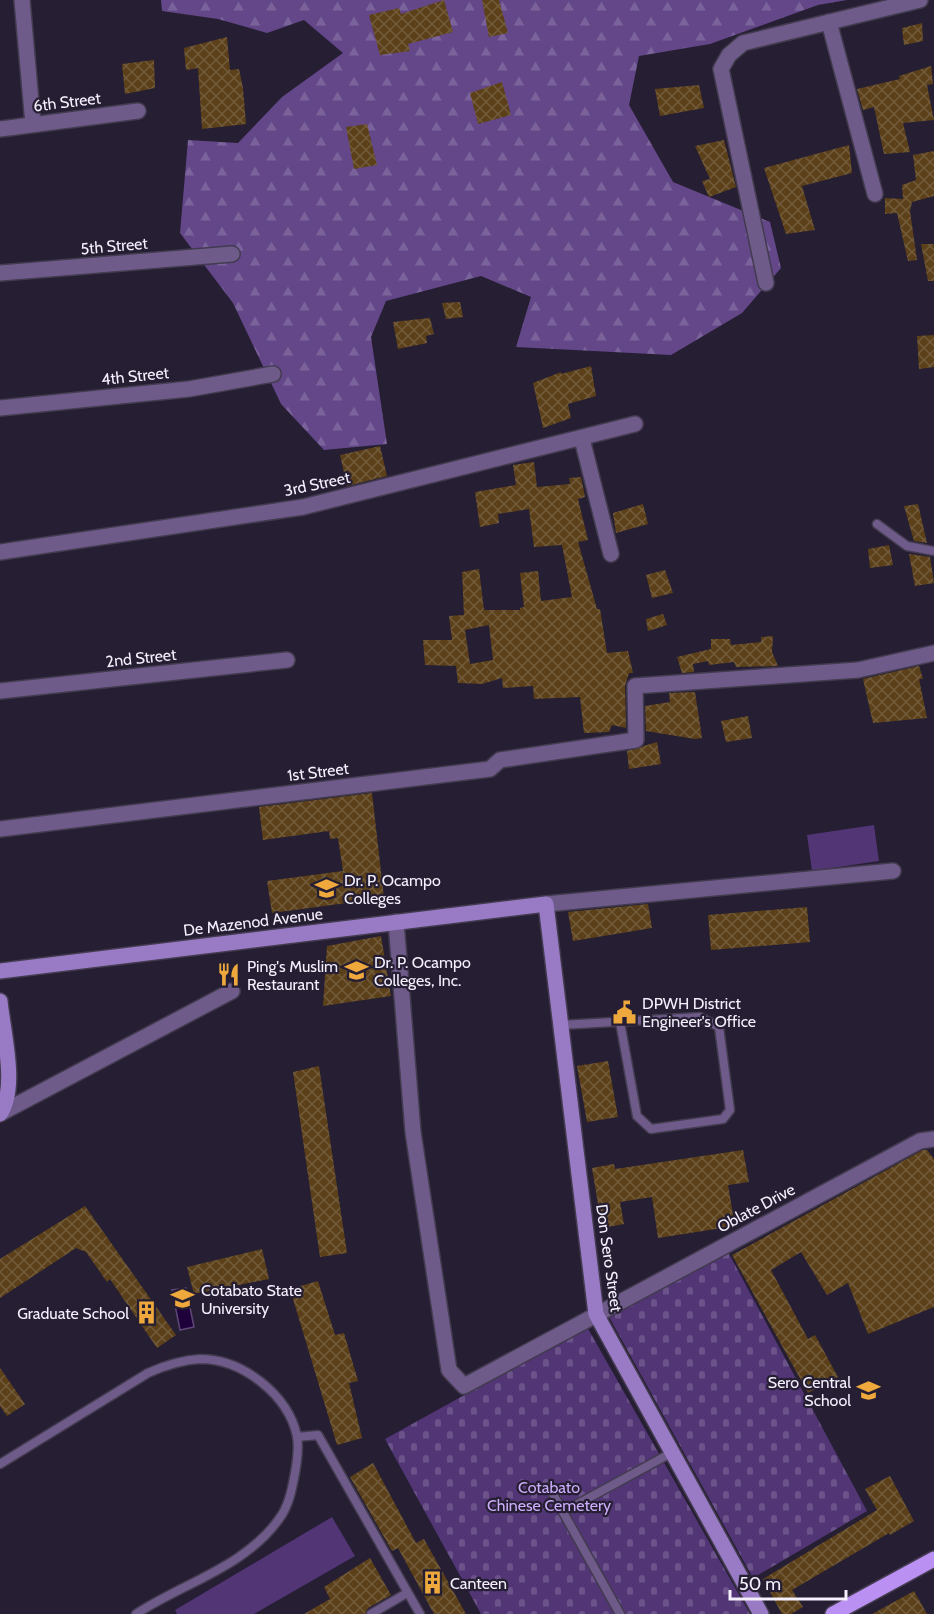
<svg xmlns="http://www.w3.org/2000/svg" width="934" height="1614" viewBox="0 0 934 1614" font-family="Cabin,sans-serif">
	<defs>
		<pattern id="forest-firs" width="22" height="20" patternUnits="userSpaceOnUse" patternTransform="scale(1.5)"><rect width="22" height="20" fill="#634789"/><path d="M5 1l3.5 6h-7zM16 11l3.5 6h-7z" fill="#7a629b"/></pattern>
		<pattern id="cemetery-stones" width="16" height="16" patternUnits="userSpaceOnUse" patternTransform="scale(1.5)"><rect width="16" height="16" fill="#513575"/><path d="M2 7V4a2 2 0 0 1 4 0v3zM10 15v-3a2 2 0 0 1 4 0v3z" fill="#6b538a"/></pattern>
		<pattern id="building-cross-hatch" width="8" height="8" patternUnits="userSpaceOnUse" patternTransform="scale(1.5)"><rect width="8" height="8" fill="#5b401a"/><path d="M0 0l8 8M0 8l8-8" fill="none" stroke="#735c3c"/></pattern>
	</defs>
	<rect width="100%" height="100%" fill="#261e32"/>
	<polygon fill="url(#forest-firs)" points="161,0 847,0 818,5 710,44 639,56 629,105 673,182 770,222 781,268 742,313 671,355 516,347 531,297 481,276 386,301 371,337 387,444 324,450 281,404 233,303 180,233 188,140 238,143 282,97 343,53 304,20 267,33 218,19 162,11"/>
	<g fill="url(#cemetery-stones)">
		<polygon points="727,1250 867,1511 753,1578 608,1315"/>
		<polygon points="587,1327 750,1614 481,1614 385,1439"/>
	</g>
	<g fill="#513575">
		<polygon points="874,825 879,861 812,871 807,835"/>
		<polygon points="332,1517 355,1556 254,1614 177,1614 175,1610"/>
	</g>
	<polygon fill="#1e003b" stroke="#5e4876" stroke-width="1.5" points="186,1288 194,1327 180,1330 172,1290"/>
	<g fill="url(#building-cross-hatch)" fill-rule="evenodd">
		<polygon points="444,0 453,32 408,44 410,51 380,55 369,15 399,8 401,14"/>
		<polygon points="482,0 499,0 508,33 489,37"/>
		<polygon points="922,23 923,41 904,45 902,28"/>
		<polygon points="227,37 230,70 239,69 243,88 246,124 202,129 198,68 186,70 184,48"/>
		<polygon points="154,60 155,88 125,94 122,64"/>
		<polygon points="931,66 933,84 927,85 934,120 903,123 910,152 884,154 874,107 863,110 857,89 900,79 899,76"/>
		<polygon points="502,82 511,115 478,124 470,93"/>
		<polygon points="699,85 704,108 660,116 655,89"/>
		<polygon points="367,124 377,165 354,169 346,127"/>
		<polygon points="724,140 736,187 709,197 702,181 710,179 695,146"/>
		<polygon points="849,145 852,173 802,186 815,230 786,234 764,168"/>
		<polygon points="934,151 934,196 912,202 910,211 917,260 908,261 897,213 885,214 885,198 903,199 902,185 916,180 913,155"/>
		<polygon points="921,244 934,244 934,281 928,281"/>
		<polygon points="460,302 463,317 446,319 442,303"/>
		<polygon points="430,318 434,334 426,336 427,343 398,349 393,322"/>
		<polygon points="934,335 934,367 919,369 917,336"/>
		<polygon points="591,366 596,396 568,404 571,418 543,428 533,383 561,372 561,374"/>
		<polygon points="380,446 387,476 347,486 340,455"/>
		<path d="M534 462 537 487 570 484 569 478 581 477 585 497 578 499 588 540 578 542 597 609H600L607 653 628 651 633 673H629L625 686 626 728 612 725 609 732 584 733 580 697 534 699 533 686 503 688 502 678 482 684 458 683 456 666 425 665 423 640H452L449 616 464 615 462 572 479 569 484 610H520V608L524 607 520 573 538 571 541 601 572 597 562 545 534 547 529 509 498 514 499 523 480 527 475 492 516 485 513 465ZM489 625 493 660 470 664 465 630Z"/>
		<polygon points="643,504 648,524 616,533 613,513"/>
		<polygon points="918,504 927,543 914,541 904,506"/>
		<polygon points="889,545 893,565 870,568 868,549"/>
		<polygon points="909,554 930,557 934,583 915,586"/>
		<polygon points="665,570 673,593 652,598 646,575"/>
		<polygon points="663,614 667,625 648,631 646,619"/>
		<polygon points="773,636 772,652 778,666 736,667 734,662 709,665 708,661 693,664 694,672 682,673 677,657 711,649 711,639 730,639 731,645 761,642 761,637"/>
		<polygon points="919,666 923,679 919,679 927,718 873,723 863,679"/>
		<polygon points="695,692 702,738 695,739 646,731 645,706 670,702 669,693"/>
		<polygon points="748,716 752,738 726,742 721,721"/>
		<polygon points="657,742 661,764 629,769 627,751"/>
		<polygon points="372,793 384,898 272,913 267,881 343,871 338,838 330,839 329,831 263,840 259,807"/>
		<polygon points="648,904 652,928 573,941 568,912"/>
		<polygon points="807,907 810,942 711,950 708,915"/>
		<polygon points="381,936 391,996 323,1006 327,946"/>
		<polygon points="608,1061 618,1117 587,1122 577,1066"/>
		<polygon points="319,1066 347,1253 320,1257 293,1072"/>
		<polygon points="743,1150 749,1182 728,1185 735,1226 658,1238 652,1197 620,1202 624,1224 602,1228 592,1168 614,1164 615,1169"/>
		<polygon points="923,1150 927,1150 934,1159 934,1307 868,1334 848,1283 827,1295 801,1252 771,1270 808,1339 815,1335 838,1377 808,1393 732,1255"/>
		<polygon points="85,1206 176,1335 157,1348 110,1279 107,1282 86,1252 76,1248 0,1298 0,1259"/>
		<polygon points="262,1249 269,1279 194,1294 187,1267"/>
		<polygon points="318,1281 335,1335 344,1333 358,1381 349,1383 362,1438 337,1445 290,1289"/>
		<polygon points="0,1368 25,1404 7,1416 0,1406"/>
		<polygon points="373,1463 416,1543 424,1539 466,1614 434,1614 398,1548 392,1551 350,1477"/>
		<polygon points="890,1476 914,1521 890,1535 889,1533 792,1590 803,1607 791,1614 782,1614 763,1579 877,1510 865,1489"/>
		<polygon points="370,1558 391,1595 368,1608 365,1614 304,1614 330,1599 324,1587"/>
		<polygon points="914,1591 927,1614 872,1614"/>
	</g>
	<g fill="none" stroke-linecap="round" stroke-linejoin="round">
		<defs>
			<g id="lane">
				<polyline points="877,524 907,546 934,551"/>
				<polyline points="561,1025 700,1017 719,1027 730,1110 723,1119 651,1129 637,1116 620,1022"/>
				<polyline points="297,1437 318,1435 420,1614"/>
				<path d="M0 1464 148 1373C166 1365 181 1360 200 1359 243 1359 288 1395 297 1436 299 1447 297 1462 295 1473 292 1489 289 1506 279 1519 245 1567 183 1583 136 1614"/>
				<polyline points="549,1487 620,1614"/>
				<polyline points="563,1512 673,1452"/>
				<polyline points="371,1614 407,1593"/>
			</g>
			<g id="street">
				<polyline points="22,0 33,124"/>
				<polyline points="829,22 875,194"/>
				<polyline points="0,129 138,111"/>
				<polyline points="0,273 232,254"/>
				<polyline points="766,283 721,69 729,55 743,43 920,0"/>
				<polyline points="0,408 189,389 273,374"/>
				<polyline points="582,439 611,554"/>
				<polyline points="0,552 303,507 635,424"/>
				<polyline points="0,691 287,660"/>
				<polyline points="0,829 490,769 500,760 636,740 635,686 858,670 934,653"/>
				<polyline points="546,904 893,871"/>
				<polyline points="396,922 413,1132 449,1370 464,1386 920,1141 934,1139"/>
				<polyline points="1,1113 232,991"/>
			</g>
			<g id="secondary">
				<polyline points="0,971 546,904 596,1314 761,1614"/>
				<path d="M0 1001C3 1032 18 1088 0 1114"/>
			</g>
			<polyline id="primary" points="833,1614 934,1559"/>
		</defs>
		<use href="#lane" stroke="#433b4f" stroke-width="11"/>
		<use href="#street" stroke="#433b4f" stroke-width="18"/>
		<use href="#secondary" stroke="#433b4f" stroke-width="18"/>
		<use href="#primary" stroke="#433b4f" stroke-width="18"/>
		<use href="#lane" stroke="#6e5b8a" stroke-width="8"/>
		<use href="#street" stroke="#6e5b8a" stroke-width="15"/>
		<use href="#secondary" stroke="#997ac5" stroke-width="15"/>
		<use href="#primary" stroke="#ba91f3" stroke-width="15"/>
	</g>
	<defs>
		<symbol id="university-bare" viewBox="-9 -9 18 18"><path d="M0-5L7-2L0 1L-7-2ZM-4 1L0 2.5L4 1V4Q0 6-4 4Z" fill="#eea83c" stroke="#261e32" stroke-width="2.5" paint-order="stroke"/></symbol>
		<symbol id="restaurant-bare" viewBox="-9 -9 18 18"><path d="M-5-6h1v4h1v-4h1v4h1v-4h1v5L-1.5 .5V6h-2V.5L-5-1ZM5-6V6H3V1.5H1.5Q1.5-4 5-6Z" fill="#eea83c" stroke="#261e32" stroke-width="2.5" paint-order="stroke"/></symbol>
		<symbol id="civic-bare" viewBox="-9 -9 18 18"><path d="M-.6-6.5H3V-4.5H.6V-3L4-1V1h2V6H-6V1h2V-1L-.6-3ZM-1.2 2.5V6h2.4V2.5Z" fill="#eea83c" stroke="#261e32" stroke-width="2.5" paint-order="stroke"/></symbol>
		<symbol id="building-bare" viewBox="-9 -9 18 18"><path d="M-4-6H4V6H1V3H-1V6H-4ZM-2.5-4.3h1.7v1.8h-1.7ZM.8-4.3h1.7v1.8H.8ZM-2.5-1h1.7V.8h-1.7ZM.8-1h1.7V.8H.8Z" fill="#eea83c" stroke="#261e32" stroke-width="2.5" paint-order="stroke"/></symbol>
		<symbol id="school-bare" viewBox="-9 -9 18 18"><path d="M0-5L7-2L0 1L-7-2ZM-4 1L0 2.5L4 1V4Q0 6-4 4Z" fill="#eea83c" stroke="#261e32" stroke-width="2.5" paint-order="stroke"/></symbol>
	</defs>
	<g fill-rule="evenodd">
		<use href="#university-bare" x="310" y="872" width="33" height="33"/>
		<use href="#university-bare" x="340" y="954" width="33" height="33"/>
		<use href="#restaurant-bare" x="212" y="958" width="33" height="33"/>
		<use href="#civic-bare" x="608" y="996" width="33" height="33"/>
		<use href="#university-bare" x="166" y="1282" width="33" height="33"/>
		<use href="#building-bare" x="130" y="1296" width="33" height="33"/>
		<use href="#school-bare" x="852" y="1374" width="33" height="33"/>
		<use href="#building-bare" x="416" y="1566" width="33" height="33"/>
	</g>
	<g text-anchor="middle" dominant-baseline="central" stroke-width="4.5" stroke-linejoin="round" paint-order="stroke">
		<g font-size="16" fill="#f5f0fe" stroke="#261e32">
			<text transform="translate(67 102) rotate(-7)">6th Street</text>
			<text transform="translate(114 246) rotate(-5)">5th Street</text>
			<text transform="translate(135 376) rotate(-6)">4th Street</text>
			<text transform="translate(317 484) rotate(-12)">3rd Street</text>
			<text transform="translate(141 658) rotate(-6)">2nd Street</text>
			<text transform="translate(318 772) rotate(-7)">1st Street</text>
			<text transform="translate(253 922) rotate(-7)">De Mazenod Avenue</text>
			<text transform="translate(756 1208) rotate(-28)">Oblate Drive</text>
			<text transform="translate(609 1258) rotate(82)">Don Sero Street</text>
		</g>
		<g font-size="16" fill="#f5f0fe" stroke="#261e32" text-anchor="start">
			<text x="344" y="880">Dr. P. Ocampo<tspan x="344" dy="18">Colleges</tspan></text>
			<text x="374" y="962">Dr. P. Ocampo<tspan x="374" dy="18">Colleges, Inc.</tspan></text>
			<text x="247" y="966">Ping's Muslim<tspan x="247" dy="18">Restaurant</tspan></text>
			<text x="642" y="1003">DPWH District<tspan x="642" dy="18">Engineer's Office</tspan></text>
			<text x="201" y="1290">Cotabato State<tspan x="201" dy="18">University</tspan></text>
			<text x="129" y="1313" text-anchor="end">Graduate School</text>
			<text x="851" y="1382" text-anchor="end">Sero Central<tspan x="851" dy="18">School</tspan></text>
			<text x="450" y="1583">Canteen</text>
		</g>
		<g font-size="16" fill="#ccaefb" stroke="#261e32">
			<text x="549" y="1487">Cotabato<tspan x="549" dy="18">Chinese Cemetery</tspan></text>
		</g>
	</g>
	<path d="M730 1590v9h116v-9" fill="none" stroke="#f5f0fe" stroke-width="3"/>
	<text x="739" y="1590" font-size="18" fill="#f5f0fe" stroke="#261e32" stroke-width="4.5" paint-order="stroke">50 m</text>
</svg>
